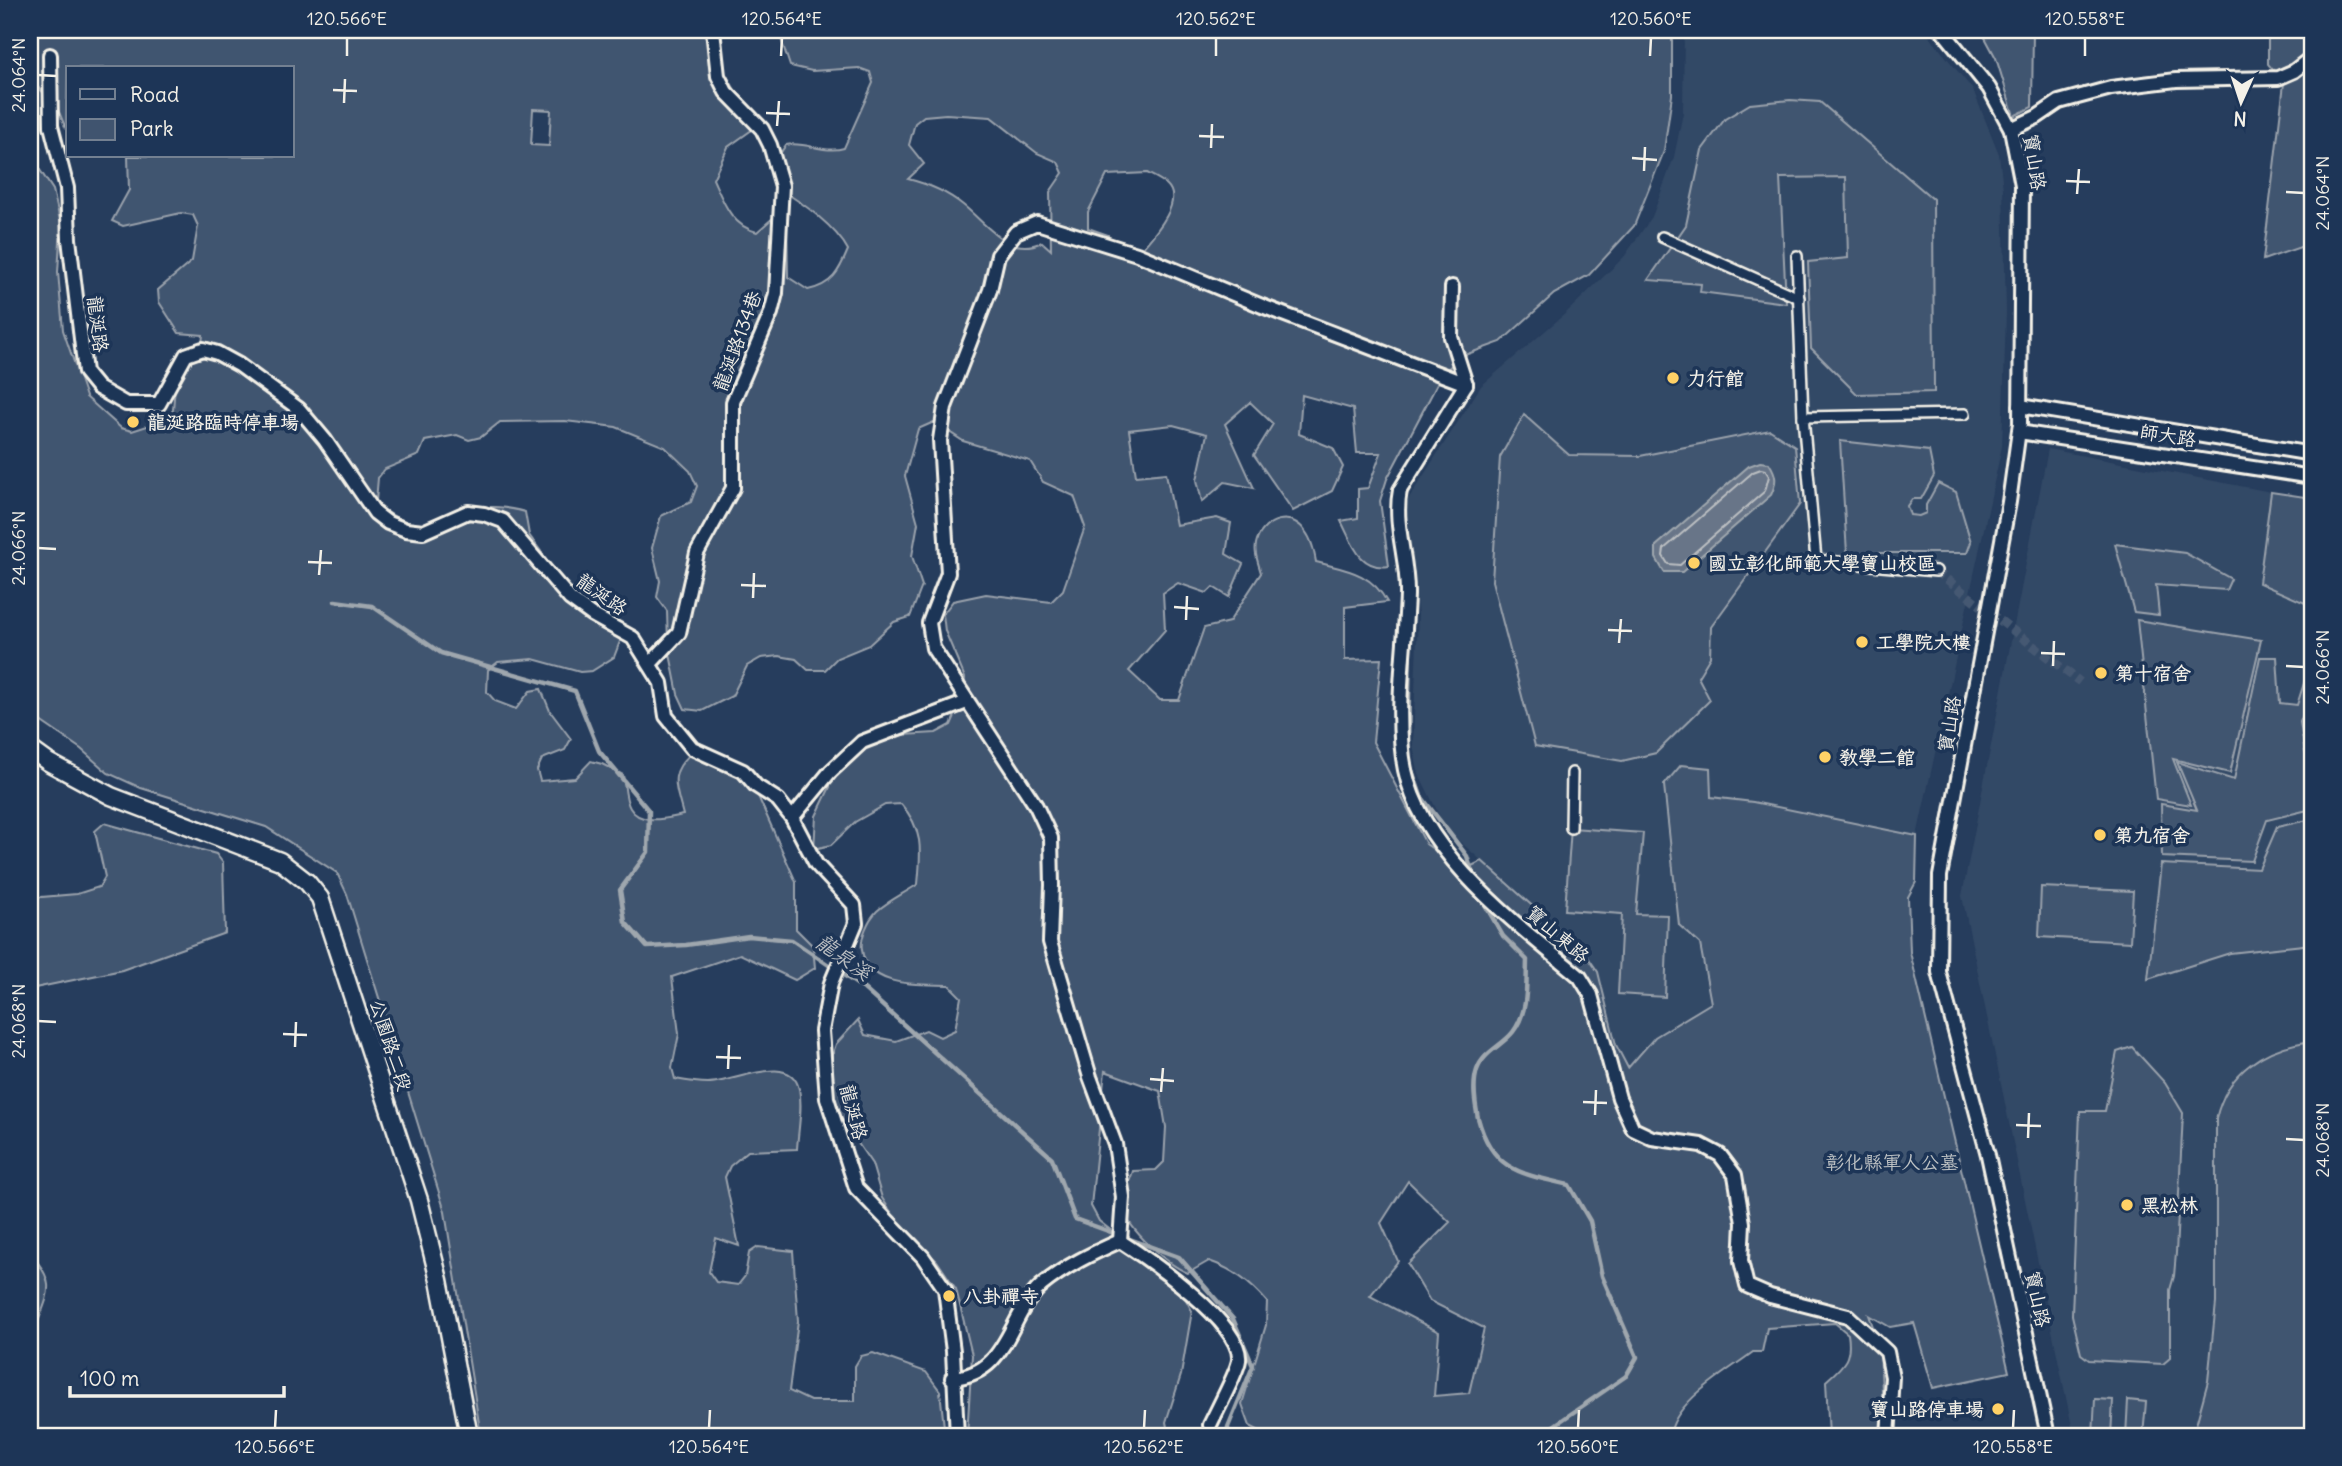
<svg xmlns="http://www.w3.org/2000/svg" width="2342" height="1466" viewBox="0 0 2342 1466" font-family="Delius,'LXGW WenKai TC',sans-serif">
	<rect width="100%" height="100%" fill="#263d5d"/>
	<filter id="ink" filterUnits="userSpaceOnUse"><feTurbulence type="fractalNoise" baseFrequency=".0143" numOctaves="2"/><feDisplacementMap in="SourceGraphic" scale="14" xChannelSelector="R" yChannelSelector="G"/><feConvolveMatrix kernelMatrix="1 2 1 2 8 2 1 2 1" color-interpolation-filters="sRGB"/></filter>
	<g filter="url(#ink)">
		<g fill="#334966">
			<polygon points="1684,30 1924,30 1973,90 1999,154 2003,189 2006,311 2002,446 1917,836 1753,802 1710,797 1664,785 1679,925 1700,943 1711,1003 1655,1037 1628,1068 1616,1045 1598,972 1585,953 1446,829 1419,774 1413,745 1418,615 1405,511 1409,498 1481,386 1566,313 1624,257 1652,217 1674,157 1683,113"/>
			<polygon points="2048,449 2271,492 2259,583 2312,606 2312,714 2309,720 2312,754 2312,1041 2288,1044 2220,1099 2216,1119 2216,1303 2208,1381 2193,1436 2074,1436 1962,896"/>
		</g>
		<g fill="#40546f" stroke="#9aa2ac" stroke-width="2" fill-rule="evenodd">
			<path d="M30 30H712L715 55 756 127 728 147 713 179C723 201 731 226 757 232L774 217 787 219 788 277 808 290C832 285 839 272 848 250 836 227 803 203 781 190L779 155 786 145C806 141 824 154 844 148L873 83 870 72 859 68 812 71 790 66 779 33 781 30H1672V95L1664 151 1634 226 1589 275 1554 294 1501 342 1462 356 1443 373 1387 479 1380 501 1389 566C1359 571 1352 542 1341 521L1358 518V489L1368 488 1381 453H1357L1353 409 1302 395 1299 434 1333 448 1343 467 1332 491 1293 511 1254 455 1273 424 1250 402 1225 424 1254 488 1225 482 1202 502 1197 480 1207 434 1173 425 1129 430 1136 476 1166 473 1176 525 1217 518 1231 523 1226 554 1243 564 1229 597 1213 587 1207 593 1178 583 1163 593 1165 630 1129 671 1160 700H1179L1204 628 1229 622 1261 573C1258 562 1253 551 1257 540 1265 519 1291 511 1305 531 1312 540 1314 551 1316 562 1346 570 1371 572 1387 602L1345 607V660L1381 659 1373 742 1426 844 1463 870 1482 861 1585 953 1598 972 1616 1045 1628 1068 1655 1037 1711 1003 1700 944 1679 925 1664 785 1681 765 1710 768 1711 797 1753 802 1917 836 1916 882 1908 897 1910 952 2009 1372 1933 1388 1914 1323 1890 1327 1869 1315 1880 1347 1884 1436H1829L1826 1381C1844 1365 1852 1359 1848 1334L1835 1323 1767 1328 1762 1352H1753C1727 1372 1674 1401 1670 1436H1269L1250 1426 1242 1404 1266 1325 1267 1302C1251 1283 1233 1269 1209 1261L1188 1273C1168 1265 1128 1230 1123 1208 1121 1198 1130 1181 1133 1171L1156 1170 1164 1162 1166 1127 1160 1091 1105 1071 1091 1206 1099 1221 1137 1251 1157 1277 1184 1296 1192 1311 1181 1375 1166 1422 1169 1436H967L972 1355 956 1289 937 1261 900 1226 882 1198 872 1164 834 1108 826 1075 836 1044 858 1020 865 1035 896 1041 926 1030 940 1037 955 1030 961 997 949 985C921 984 867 989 862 950 860 938 868 920 877 911 888 901 905 893 918 884 921 852 924 830 901 804L885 805 855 822 831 845 814 849 816 816 830 787V770L840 757 887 736 936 733 951 725 964 695 965 678 945 631 943 614 953 601 986 594 1051 602 1063 590 1085 527 1074 496 1043 482 1030 461 963 441 934 422 918 429 905 476 918 523 912 556 922 586 910 617 894 622 869 645 837 658 825 670H808L796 659 779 656 761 658 747 666 732 696 702 711 685 709 678 694 668 644 667 611 657 597 660 581 652 548 661 516 691 502 697 486 690 471 665 447 616 427 565 421 500 422 481 437 469 440 457 435 425 441 419 455 385 469 378 478 376 501C389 518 419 530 440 524 454 520 467 510 481 508 497 505 511 508 525 512L529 535 556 572 596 614 622 636 614 657 592 671 580 672 533 659 498 662 488 670 487 692 495 701 516 709 530 691 541 689 550 711 571 739 565 750 542 759 537 770 540 781 575 778 591 761 602 764 623 775C625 785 625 800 630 808 640 826 668 818 683 815 676 787 667 773 693 752L743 778 758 796 796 882V929L813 946 815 968 795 980 740 954 672 977 679 1034 672 1068 675 1079C686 1081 697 1083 708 1083 734 1083 791 1051 799 1089 803 1107 798 1130 797 1149L748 1151 730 1166 725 1177 739 1246 716 1238 709 1272 716 1282 738 1285 745 1276 749 1253 758 1247 793 1251 798 1321 789 1391 810 1401H855V1366L861 1356 873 1353 926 1372 940 1391 945 1436H481L445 1212 347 894 337 873 266 827 141 788 108 773 81 749 30 714V159L34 161 53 190 61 225 58 272 63 330 86 397 121 428 132 431 166 420 173 410 176 374 189 354 201 352 203 335 179 333 159 302 158 290 192 261 198 226 193 215 181 213 123 226 112 221 129 190 128 156H292V68H68L66 129 57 107 30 79ZM533 109 551 110 549 146 531 145ZM946 114 991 117 1037 153 1058 162 1063 173 1050 192 1051 250 1042 242C1008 258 987 224 963 205 947 192 928 184 908 179L924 164 909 145 915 123 924 116ZM1147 173C1153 176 1162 180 1167 185 1185 202 1152 237 1141 250H1108V235L1088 228V212L1107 175ZM1408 1181 1450 1222 1408 1264 1430 1301 1484 1328 1469 1393 1434 1396 1439 1332 1370 1296 1398 1261 1381 1223Z"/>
			<polygon points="1981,30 2033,30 2032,107 2014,116 1996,58"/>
			<polygon points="2268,30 2312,30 2312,243 2263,260 2284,83 2268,64"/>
			<polygon points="1790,100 1820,102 1933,199 1934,392 1857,394 1811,348 1808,262 1848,258 1846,177 1780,178 1786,303 1700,292 1701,284 1648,280 1686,225 1702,150 1725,119 1750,104"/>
			<polygon points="1524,415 1569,455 1640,456 1770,430 1795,446 1800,504 1711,627 1710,657 1698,677 1710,700 1656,753 1622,761 1535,746 1492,581 1500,457"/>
			<polygon points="1840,441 1929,451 1934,476 1921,499 1912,499 1907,506 1910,515 1919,516 1926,513 1926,505 1938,483 1956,492 1971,542 1967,553 1847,553"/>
			<polygon points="2271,492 2312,498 2312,606 2259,583"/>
			<polygon points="2115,544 2185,553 2231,579 2226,590 2156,585 2159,615 2134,612"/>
			<polygon points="2137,620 2261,640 2230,773 2173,759 2191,805 2156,799"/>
			<polygon points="2260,657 2277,657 2280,703 2297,705 2312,658 2312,692 2300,722 2305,752 2312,765 2312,809 2267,820 2252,861 2162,857 2161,804 2197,810 2177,762 2234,780"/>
			<polygon points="2312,819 2312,944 2230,953 2148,979 2161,864 2259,869 2277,827"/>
			<polygon points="104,823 216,854 223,863 225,933 122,970 30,989 30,898 77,894 99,887 105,877 95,831"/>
			<polygon points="1571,828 1643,833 1636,914 1668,915 1665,997 1618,994 1622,914 1565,910"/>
			<polygon points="2041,887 2133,891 2130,942 2039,937"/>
			<path d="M2312 1041V1436H2193L2208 1381 2216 1303V1119C2227 1071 2265 1047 2312 1041Z"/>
			<polygon points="2132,1047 2165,1083 2183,1113 2176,1253 2174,1276 2170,1290 2170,1358 2163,1364 2089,1360 2081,1354 2072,1315 2080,1111 2105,1111 2117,1052"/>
			<path d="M30 1253C56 1282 50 1291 37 1324L30 1322Z"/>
			<polygon points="2095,1399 2113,1400 2111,1436 2093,1436"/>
			<polygon points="2128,1400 2146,1402 2143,1436 2126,1436"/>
		</g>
		<path fill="#677588" stroke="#9fa7ae" stroke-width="2" d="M1760 462 1769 463C1777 475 1777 482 1771 495L1682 572H1664L1656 558V546L1749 466Z"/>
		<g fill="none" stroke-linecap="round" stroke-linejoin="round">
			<polygon stroke="#bcbfc2" stroke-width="2" points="1761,469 1765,470 1769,476 1765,491 1680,565 1668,564 1663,556 1664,549 1753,472"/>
			<g stroke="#9fa7ae" stroke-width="4.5">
				<polyline points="1403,500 1415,476"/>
				<polyline points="335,601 372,606 441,653 575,691 599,751 649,811 648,852 620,890 625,922 647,947 686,945 749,936 792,940 864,989 1052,1158 1075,1219 1179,1257 1233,1319 1253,1366 1228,1427 1228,1436"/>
				<polyline points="1408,747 1410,640"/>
				<polyline points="1409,762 1421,796 1467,856 1473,875"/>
				<path d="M1480 896 1503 936 1527 960C1526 985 1529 1011 1513 1032 1502 1046 1483 1052 1477 1070 1472 1085 1475 1103 1478 1118 1492 1171 1521 1174 1569 1185L1590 1221 1602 1276 1637 1357 1626 1376 1549 1429 1548 1436"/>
			</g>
			<polyline stroke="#455872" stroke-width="9" stroke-dasharray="9 4.5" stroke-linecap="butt" points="1936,571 2080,682"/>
			<defs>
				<g id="pedestrian">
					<polyline points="1662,237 1799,298"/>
					<polyline points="1797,256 1803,417"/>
					<polyline points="1936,571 1816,560 1803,417 1965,414"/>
					<polyline points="1571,828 1572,773"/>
				</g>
				<g id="minor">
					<polyline points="1942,30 1989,88 2011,129 2022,185 2020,423 2009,502 1940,876 1939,972 1988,1155 2048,1436"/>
					<polyline points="50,55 51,126 67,188 69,239 85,372 98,388 126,404 159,404 186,355 203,349 217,353 239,365 299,409 325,440 375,513 388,523 406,530 423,532 468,512 484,514 503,521 570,599 592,615 633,638 661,683 666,716 692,748 743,771 756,786 778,800 792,818 816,864 854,905 856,923 831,983 822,1031 827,1098 856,1188 923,1257 945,1289 953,1351 957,1436"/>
					<polyline points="2011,129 2037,117 2059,102 2111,88 2176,80 2278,78 2294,71 2312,57"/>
					<polyline points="1452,287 1451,337 1466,384"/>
					<path d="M1466 384 1400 490C1393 525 1408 559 1407 595 1405 652 1394 714 1405 770 1422 854 1517 924 1580 977L1591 995 1619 1098 1633 1129 1652 1138 1701 1145 1720 1155 1735 1175 1743 1223 1741 1261 1747 1286 1770 1296 1848 1316 1887 1352 1892 1377 1888 1436"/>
					<polyline points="2020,406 2312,454"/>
					<polyline points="2019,432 2312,477"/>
					<polyline points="650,664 679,633 697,553 733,488 733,402 771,313 776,293 782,186 770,145 762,129 726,92 718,76 713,30"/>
					<polyline points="792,818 830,772 862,742 967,702"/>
					<polyline points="1120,1241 1123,1197 1115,1144 1090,1077 1050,942 1052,885 1051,838 1036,806 933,648 929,623 948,573 940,440 945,407 990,290 998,255 1016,232 1037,223 1137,254 1262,306 1466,384"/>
					<path d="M952 1378C1009 1374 1007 1317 1041 1286 1065 1266 1093 1253 1120 1241 1148 1259 1243 1324 1239 1360 1238 1371 1216 1412 1210 1425"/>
				</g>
				<polyline id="secondary" points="30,749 48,762 111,796 280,861 307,882 320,898 419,1200 439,1280 469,1436"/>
			</defs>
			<use href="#pedestrian" stroke="#f4f1e8" stroke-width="14"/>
			<use href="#minor" stroke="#f4f1e8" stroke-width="18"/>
			<use href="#secondary" stroke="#f4f1e8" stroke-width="21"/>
			<use href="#pedestrian" stroke="#1d3557" stroke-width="9"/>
			<use href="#minor" stroke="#1d3557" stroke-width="12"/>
			<use href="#secondary" stroke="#1d3557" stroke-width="16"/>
		</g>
	</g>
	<path fill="none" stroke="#f4f1e8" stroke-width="2.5" d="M347 56V38M781 56 782 38M1216 56V38M1650 56 1651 38M2085 56V38M38 75 56 76M333 90 357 91M344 103 345 79M766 113 790 114M777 126 779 101M1199 136 1224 137M1211 148 1212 124M1632 158 1657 160M1644 171 1645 147M2066 181 2090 182M2286 192 2304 193M2077 194 2079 169M38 548 56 549M308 562 332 563M319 575 321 550M741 585 766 586M753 598 754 573M1174 607 1199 609M1186 620 1187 596M1608 630 1632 631M1619 643 1621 619M2041 653 2065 654M2053 666 2054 641M2286 666 2304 667M38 1021 56 1022M283 1034 307 1035M295 1047 296 1022M716 1057 741 1058M728 1069 729 1045M1150 1079 1174 1081M1161 1092 1163 1068M1583 1102 1607 1103M1595 1115 1596 1090M2016 1125 2041 1126M2028 1138 2029 1113M2286 1139 2304 1140M275 1428 276 1410M709 1428 710 1410M1144 1428 1145 1410M1578 1428 1579 1410M2013 1428 2014 1410"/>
	<g fill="#ffd166" stroke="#1d3557" stroke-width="2.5">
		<circle cx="1673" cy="378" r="7"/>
		<circle cx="133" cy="422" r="7"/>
		<circle cx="1694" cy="563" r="7"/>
		<circle cx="1862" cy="642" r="7"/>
		<circle cx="2101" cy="673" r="7"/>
		<circle cx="1825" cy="757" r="7"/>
		<circle cx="2100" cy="835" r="7"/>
		<circle cx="2127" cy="1205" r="7"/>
		<circle cx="949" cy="1296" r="7"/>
		<circle cx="1998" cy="1409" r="7"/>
	</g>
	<g text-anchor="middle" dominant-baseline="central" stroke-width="7" stroke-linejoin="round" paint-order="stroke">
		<g font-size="19" fill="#f4f1e8" stroke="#1d3557">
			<text transform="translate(2035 162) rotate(81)">寶山路</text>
			<text transform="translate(98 324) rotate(83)">龍涎路</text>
			<text transform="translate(737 341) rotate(-70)">龍涎路134巷</text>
			<text transform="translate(2168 435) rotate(9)">師大路</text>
			<text transform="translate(602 594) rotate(35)">龍涎路</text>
			<text transform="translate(1949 724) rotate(-81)">寶山路</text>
			<text transform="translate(1558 934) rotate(41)">寶山東路</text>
			<text transform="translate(391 1045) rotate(72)">公園路二段</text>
			<text transform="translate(854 1112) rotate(75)">龍涎路</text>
			<text transform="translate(2038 1299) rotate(78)">寶山路</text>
		</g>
		<g font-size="19" font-weight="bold" fill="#f4f1e8" stroke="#1d3557" text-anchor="start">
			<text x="1687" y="378">力行館</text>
			<text x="147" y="422">龍涎路臨時停車場</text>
			<text x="1708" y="563">國立彰化師範大學寶山校區</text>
			<text x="1876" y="642">工學院大樓</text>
			<text x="2115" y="673">第十宿舍</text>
			<text x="1839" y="757">教學二館</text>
			<text x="2114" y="835">第九宿舍</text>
			<text x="2141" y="1205">黑松林</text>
			<text x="963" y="1296">八卦禪寺</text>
			<text x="1984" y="1409" text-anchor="end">寶山路停車場</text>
		</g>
		<g font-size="19" fill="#bec2c4" stroke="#1d3557">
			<text x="1892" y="1162">彰化縣軍人公墓</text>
		</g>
		<g font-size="21" font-style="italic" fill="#bcbfc2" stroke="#1d3557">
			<text transform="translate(844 957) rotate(35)">龍泉溪</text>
		</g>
	</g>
	<rect width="2342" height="1466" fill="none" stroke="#1d3557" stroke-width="77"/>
	<rect x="66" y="66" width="228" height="91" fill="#1d3557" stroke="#738091" stroke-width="2"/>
	<rect x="80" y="89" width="35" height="10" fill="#1d3557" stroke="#738091" stroke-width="2"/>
	<text x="130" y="102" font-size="21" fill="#f4f1e8">Road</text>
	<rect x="80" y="119" width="35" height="21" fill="#40546f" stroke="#738091" stroke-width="2"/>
	<text x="130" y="136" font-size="21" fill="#f4f1e8">Park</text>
	<g transform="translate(2241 102) rotate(183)" stroke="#1d3557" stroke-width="5" paint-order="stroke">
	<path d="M0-5L12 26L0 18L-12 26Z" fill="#f4f1e8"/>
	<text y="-10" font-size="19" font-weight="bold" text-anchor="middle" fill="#f4f1e8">N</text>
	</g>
	<path d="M70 1386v10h214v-10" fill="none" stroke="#f4f1e8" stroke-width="3.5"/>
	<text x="80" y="1386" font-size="21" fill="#f4f1e8" stroke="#1d3557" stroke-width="5" paint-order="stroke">100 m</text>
	<rect x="38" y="38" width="2266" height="1390" fill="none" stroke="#f4f1e8" stroke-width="2.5"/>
	<g font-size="18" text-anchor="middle" fill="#f4f1e8">
		<text x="347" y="25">120.566°E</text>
		<text x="782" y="25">120.564°E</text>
		<text x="1216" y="25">120.562°E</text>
		<text x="1651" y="25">120.560°E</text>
		<text x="2085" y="25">120.558°E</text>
		<text transform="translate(19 75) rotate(-90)" y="6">24.064°N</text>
		<text transform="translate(2323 193) rotate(-90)" y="6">24.064°N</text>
		<text transform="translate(19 548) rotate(-90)" y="6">24.066°N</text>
		<text transform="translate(2323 667) rotate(-90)" y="6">24.066°N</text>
		<text transform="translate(19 1021) rotate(-90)" y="6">24.068°N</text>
		<text transform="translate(2323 1140) rotate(-90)" y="6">24.068°N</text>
		<text x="275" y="1453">120.566°E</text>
		<text x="709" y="1453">120.564°E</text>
		<text x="1144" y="1453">120.562°E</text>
		<text x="1578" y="1453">120.560°E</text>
		<text x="2013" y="1453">120.558°E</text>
	</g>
</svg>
